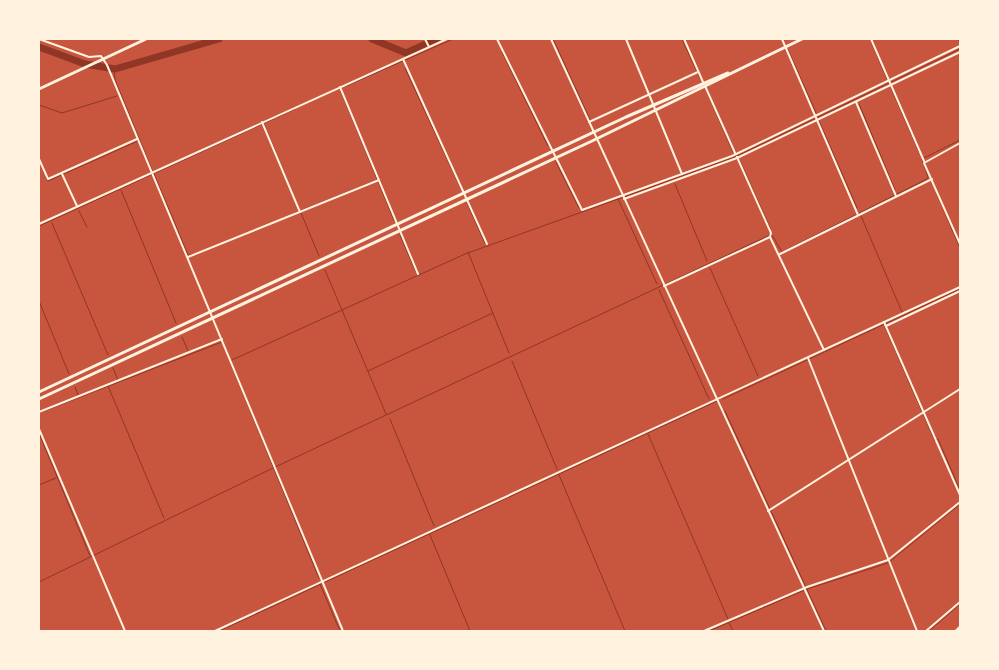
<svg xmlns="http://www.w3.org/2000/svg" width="999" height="670" viewBox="0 0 999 670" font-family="'Golos Text',sans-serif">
	<rect width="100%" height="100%" fill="#c8553d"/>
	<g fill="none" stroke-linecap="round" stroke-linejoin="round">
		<g stroke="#8f3625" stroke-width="1">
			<polyline points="201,39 203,44"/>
			<polyline points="427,39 429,42"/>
			<polyline points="553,39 590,120"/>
			<polyline points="682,39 700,78"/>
			<polyline points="783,39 784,41"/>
			<polyline points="870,39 887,79"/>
			<polyline points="958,39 960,43"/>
			<polyline points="788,50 816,113"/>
			<polyline points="502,52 548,146"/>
			<polyline points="405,68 461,189"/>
			<polyline points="114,69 115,80 152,170"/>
			<polyline points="346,86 453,39"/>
			<polyline points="891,88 919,152"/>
			<polyline points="340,89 394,220"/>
			<polyline points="706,90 733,152"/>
			<polyline points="859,104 895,190"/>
			<polyline points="39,105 62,113 117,96"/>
			<polyline points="819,121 857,208"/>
			<polyline points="264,124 319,256"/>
			<polyline points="740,161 770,228"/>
			<polyline points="556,162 579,208"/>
			<polyline points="154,174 188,255 191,255"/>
			<polyline points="46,177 48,181 140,140"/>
			<polyline points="675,184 707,261"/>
			<polyline points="121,190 176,323"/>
			<polyline points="936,192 960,248"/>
			<polyline points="618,199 657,284"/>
			<polyline points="467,203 485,243"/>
			<polyline points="79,211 87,227"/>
			<polyline points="295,213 377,180"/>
			<polyline points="861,216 902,312"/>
			<polyline points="52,223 108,355"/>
			<polyline points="39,226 295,109"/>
			<polyline points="400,235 416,272"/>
			<polyline points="468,252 509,353"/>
			<polyline points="710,268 758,376"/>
			<polyline points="325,270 386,414"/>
			<polyline points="659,290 709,399"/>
			<polyline points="39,301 69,374"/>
			<polyline points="885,327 935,441 938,439 960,490"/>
			<polyline points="182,337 188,351"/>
			<polyline points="232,360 465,254 735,157 960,49"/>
			<polyline points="512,361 557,469"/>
			<polyline points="231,364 319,578"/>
			<polyline points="113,368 118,380"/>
			<polyline points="368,371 493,313"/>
			<polyline points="108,386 164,518"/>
			<polyline points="75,387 78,395"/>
			<polyline points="723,399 960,289"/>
			<polyline points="725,411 826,631"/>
			<polyline points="39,413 222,342"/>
			<polyline points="390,419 434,526"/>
			<polyline points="39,433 90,556"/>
			<polyline points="648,434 728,619"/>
			<polyline points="559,475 625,631"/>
			<polyline points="39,485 56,478"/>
			<polyline points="430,535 470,631"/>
			<polyline points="39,582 273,468 768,236 772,235 782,252 927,179 928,177 922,159 960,140"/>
			<polyline points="325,582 717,401"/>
			<polyline points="320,584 340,631"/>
			<polyline points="729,623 733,631"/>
			<polyline points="219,631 321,584"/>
			<polyline points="709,631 807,589 888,563 960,504"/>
			<polyline points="929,631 960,604"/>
		</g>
		<g stroke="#8f3625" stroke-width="7">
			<polyline points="372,39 406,53 437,39"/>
			<polyline points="39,47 85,64 115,69 219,39"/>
		</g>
		<g stroke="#fff3e0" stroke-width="2">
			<polyline points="39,39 89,57 101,56 107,65 343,631"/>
			<polyline points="425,39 429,47"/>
			<polyline points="497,39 582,210 732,156 960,46"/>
			<polyline points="551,39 824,631"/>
			<polyline points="626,39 682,174"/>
			<polyline points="684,39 703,82"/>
			<polyline points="782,39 858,215"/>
			<polyline points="871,39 924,161"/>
			<polyline points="403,59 487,244"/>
			<polyline points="705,86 735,153"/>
			<polyline points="340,87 418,274"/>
			<polyline points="856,102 896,196"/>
			<polyline points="262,122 300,212"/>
			<polyline points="589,122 698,72"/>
			<polyline points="960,143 924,163 960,244"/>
			<polyline points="737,157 771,233 770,237 824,350"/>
			<polyline points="39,159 48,179 137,139"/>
			<polyline points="62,174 77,206"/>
			<polyline points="624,199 737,158 960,52"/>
			<polyline points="39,224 447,39"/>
			<polyline points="780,254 932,179"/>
			<polyline points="188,257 379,180"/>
			<polyline points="664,286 770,237"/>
			<polyline points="884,322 960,495"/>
			<polyline points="886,326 960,291"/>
			<polyline points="808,358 917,631"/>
			<polyline points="39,412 222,339"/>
			<polyline points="39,429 125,631"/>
			<polyline points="768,511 960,389"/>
			<polyline points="215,631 960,287"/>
			<polyline points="704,631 807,587 888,560 960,502"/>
			<polyline points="926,631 960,602"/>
		</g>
		<polyline stroke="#fff3e0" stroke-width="2.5" points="956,631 960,627"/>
		<g stroke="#fff3e0" stroke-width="3">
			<polyline points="39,89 146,39"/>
			<polyline points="39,392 626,117 728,73"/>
			<polyline points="39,399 592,141 802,39"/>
		</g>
	</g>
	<rect width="999" height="670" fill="none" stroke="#fff3e0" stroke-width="80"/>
</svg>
